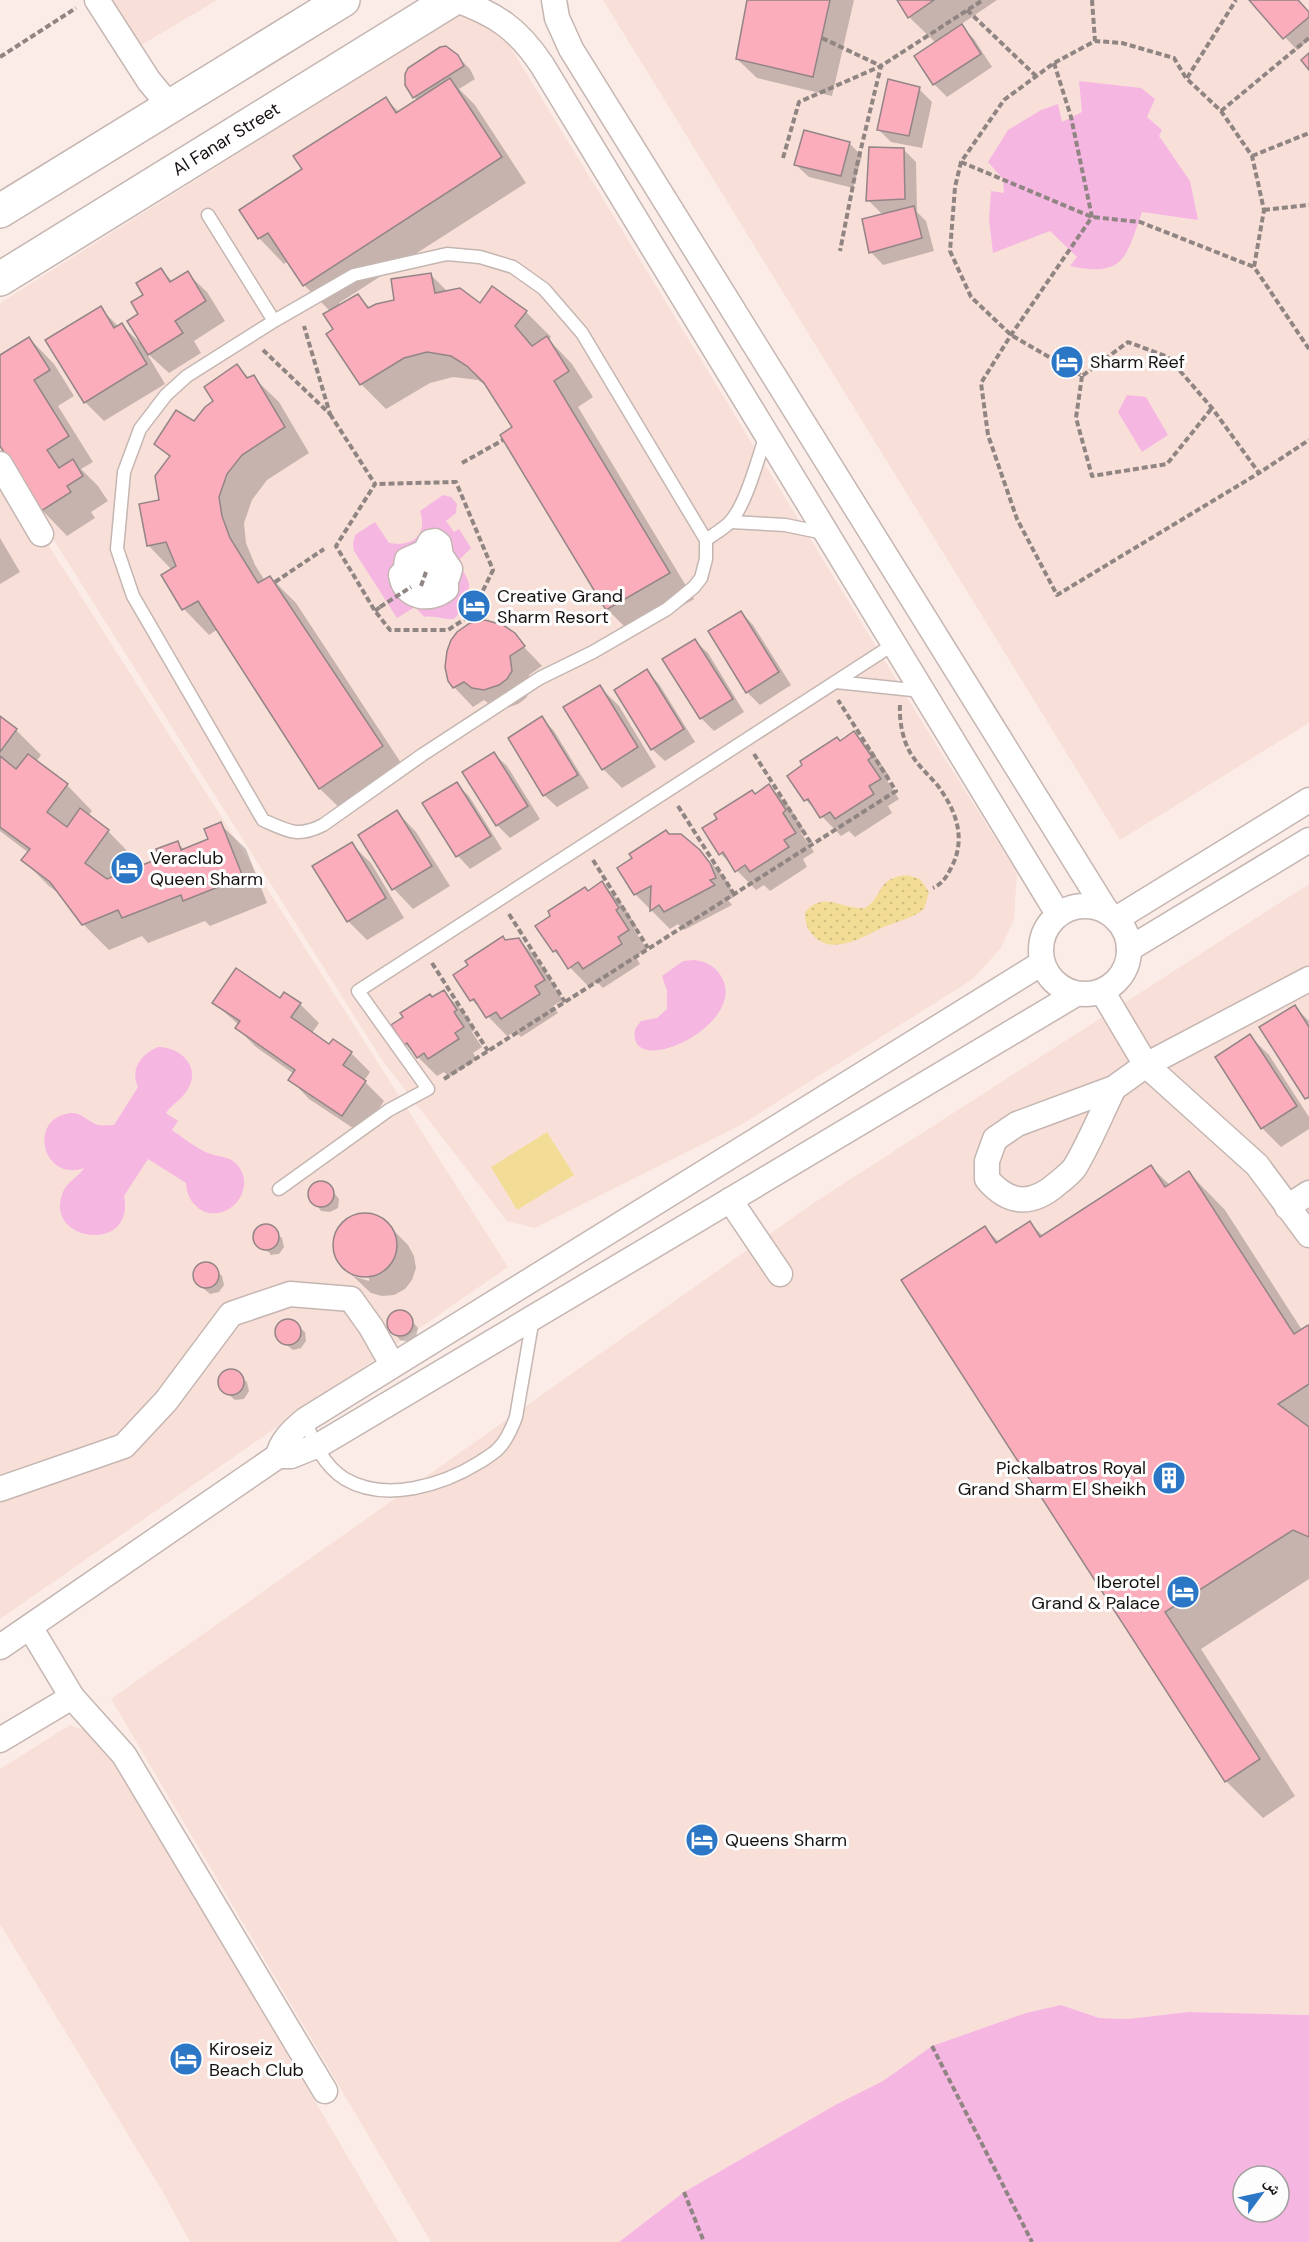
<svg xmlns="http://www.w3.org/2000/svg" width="1309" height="2242" viewBox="0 0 1309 2242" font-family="'DM Sans','Noto Naskh Arabic',sans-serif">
	<defs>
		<pattern id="park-dots" width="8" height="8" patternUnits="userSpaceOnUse" patternTransform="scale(1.5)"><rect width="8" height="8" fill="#f3dd96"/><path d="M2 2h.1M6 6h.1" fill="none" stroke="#d0bd80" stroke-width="1.8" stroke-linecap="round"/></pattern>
	</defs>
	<rect width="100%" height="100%" fill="#fcece8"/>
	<g fill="#f8e0d9">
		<polygon points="113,0 217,0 140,46"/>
		<polygon points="603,0 1309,0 1309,723 1120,840"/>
		<polygon points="464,11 500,30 924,725 1017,873 1014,919 1001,948 973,979 741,1125 535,1228 507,1221 382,1060 0,455 0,303"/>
		<polygon points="0,469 508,1267 0,1619"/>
		<polygon points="1309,884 1309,2015 1188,2012 1128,2019 1099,2018 1061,2006 1026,2013 932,2046 883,2081 837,2104 684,2192 619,2242 431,2242 111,1699 815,1202"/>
		<polygon points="70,1725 100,1736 398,2242 190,2242 164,2194 0,1924 0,1769"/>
	</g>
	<polygon fill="#f3dd96" points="547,1132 574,1175 517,1210 491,1167"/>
	<path fill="url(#park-dots)" d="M907 875 920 879 929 892 924 909 917 914C907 919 896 922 886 926 863 936 832 958 812 934 806 927 805 921 805 912 825 890 841 910 865 908 884 897 875 878 907 875Z"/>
	<g fill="#f6b6e2" fill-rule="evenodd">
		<path d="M1079 81 1141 88 1155 99 1147 117 1162 130 1159 136 1190 181 1198 220 1142 212C1126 257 1125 278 1070 266L1077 257 1050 231 993 253 989 219 991 191 1004 193 1003 179 988 162 1008 130 1041 110 1058 104 1062 122 1082 112Z"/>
		<polygon points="1127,395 1146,397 1168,435 1142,452 1118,412"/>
		<path d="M443 495 451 497 457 504 456 513 446 521 454 532 459 529 471 548 460 559C460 571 470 578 469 587 468 596 462 601 462 610L454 619C443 620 435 615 424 617L415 607 397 618 354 551 353 544 355 535 375 522 389 543C413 547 428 535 420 511Z"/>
		<path d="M694 960C705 961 715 966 721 976 751 1024 626 1083 635 1029L641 1021 657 1018 667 1009V991L662 976 683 961Z"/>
		<path d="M158 1047C182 1047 203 1069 186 1092 180 1101 173 1103 166 1113L178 1121 172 1130C182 1137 200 1151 211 1154 223 1158 231 1156 239 1167 254 1188 234 1217 209 1213 195 1210 186 1196 186 1183L148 1159 124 1196C136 1255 42 1242 63 1192 67 1181 79 1177 84 1168 45 1182 28 1124 65 1114 81 1110 84 1119 95 1124 100 1126 109 1125 114 1125L138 1087C130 1069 141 1054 158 1047Z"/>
		<path d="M1061 2005 1099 2018 1128 2019 1188 2012 1309 2015V2242H619L684 2192 837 2104 883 2081 932 2046 1026 2013ZM1243 2176H1279V2212H1243Z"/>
	</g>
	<g fill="#0003" fill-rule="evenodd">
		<polygon points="749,0 854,0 832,96 757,78 737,59"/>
		<polygon points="898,0 997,0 960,25 974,39 992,67 947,97 934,84 916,56 936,43 909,17"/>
		<polygon points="1251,0 1298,0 1309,12 1309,40 1297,50"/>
		<polygon points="457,56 470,69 475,79 459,89 475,105 526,183 339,303 341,306 358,296 370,308 396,301 431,275 448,292 480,305 526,312 551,337 549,340 572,364 593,397 578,407 694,599 633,635 607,609 514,428 488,387 478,380 453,377 430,383 386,409 361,384 335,329 331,312 304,285 288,261 284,264 259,238 304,170 386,99 399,112 417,101 407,85"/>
		<polygon points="919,89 932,102 922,148 891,142 878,129"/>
		<polygon points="849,143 862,156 853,188 809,177 796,165"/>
		<polygon points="903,149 916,162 917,212 926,221 934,251 883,265 871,252 888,213 881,213 868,200"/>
		<polygon points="160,269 173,282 187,273 207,292 225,321 194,341 201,353 169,373 146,352 165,384 104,421 85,402 100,308 119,327 122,325 143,346 141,314 145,295"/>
		<polygon points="29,338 54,364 74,396 58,406 93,462 81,469 98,486 108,501 91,512 95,518 67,536 42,510 0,444 0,357"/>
		<polygon points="237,366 250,379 253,377 279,402 309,453 267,480 252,500 244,523 246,543 255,565 265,581 270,577 296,603 407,772 346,814 320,789 218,629 209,635 184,609 163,576 172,570 148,545 161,501 171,458 156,443 194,423 215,402"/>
		<polygon points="0,538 20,572 0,584"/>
		<polygon points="741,612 753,625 791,685 760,705 747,692"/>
		<polygon points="695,641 708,653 744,712 714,731 701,718"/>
		<polygon points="524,647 542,666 529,675 530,691 526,698 518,704 504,709 493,707 484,700 473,707 454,687"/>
		<polygon points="647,671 659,684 695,742 665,761 652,749"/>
		<polygon points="600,687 619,706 656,767 622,788 603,769"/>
		<polygon points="0,718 16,730 41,755 36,762 67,785 92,811 88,816 108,831 133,857 119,876 162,859 177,843 185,850 210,840 220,824 246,849 267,903 210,926 205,921 148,943 142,936 109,950 83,924 61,895 49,886 23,860 29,853 0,831"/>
		<polygon points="542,718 554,731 589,788 557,807 544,795"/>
		<polygon points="854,733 873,752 890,777 886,779 899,799 888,806 892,813 855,837 849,831 841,836 806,800 789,776"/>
		<polygon points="494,754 507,766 540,819 510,838 497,825 464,772"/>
		<polygon points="456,784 469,796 502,849 470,869 458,856 425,803"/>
		<polygon points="769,786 788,805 804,830 801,833 814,852 803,859 807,867 770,891 764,885 756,890 721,854 704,829"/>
		<polygon points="397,812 416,832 450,886 413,909 394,889 360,835"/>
		<polygon points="670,835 699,851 719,871 729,884 734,897 728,900 732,905 684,930 678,924 670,929 635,894"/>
		<polygon points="351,844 371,863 404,918 367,940 348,921"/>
		<polygon points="602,883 621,903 637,927 634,930 647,949 636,957 640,964 603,988 597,982 589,987 554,951 588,892"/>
		<polygon points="519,940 538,959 563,1000 553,1006 558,1013 521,1037 515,1031 507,1036 472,1000 506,942"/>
		<polygon points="443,992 463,1011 475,1030 472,1032 482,1047 473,1053 477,1059 449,1077 444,1072 437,1076 405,1044 393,1025"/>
		<polygon points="281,1000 300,1004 319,1023 312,1033 330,1046 351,1053 370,1072 364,1081 384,1101 362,1134 309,1099 290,1079 294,1074 256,1047 237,1028 239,1025 214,1003"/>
		<polygon points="1294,1006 1309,1021 1309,1100 1307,1098"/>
		<polygon points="1250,1036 1269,1055 1309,1117 1309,1129 1281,1147 1262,1128"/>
		<polygon points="1151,1167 1170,1185 1189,1173 1225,1210 1302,1330 1309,1328 1309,1579 1201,1649 1295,1796 1263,1818 1226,1781 985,1228 999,1242 1030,1223 1043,1236"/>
		<polygon points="319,1183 328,1185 339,1199 338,1208 330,1212 321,1211 310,1196 311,1188"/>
		<path d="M367 1214 379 1218 388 1225 408 1245 414 1256 416 1268 412 1280 405 1289 394 1295 382 1296 371 1293 341 1265 335 1254 334 1242 337 1231 345 1221 356 1215ZM353 1273 369 1278V1281L353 1276Z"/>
		<polygon points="268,1226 282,1238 284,1247 279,1254 270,1255 270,1253 256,1244 254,1235 259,1228"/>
		<polygon points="208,1264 222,1276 224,1285 219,1292 210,1294 196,1282 195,1273 199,1265"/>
		<polygon points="398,1312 406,1314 418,1328 416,1337 409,1342 400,1340 388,1325 390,1317"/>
		<polygon points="290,1320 305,1332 306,1341 301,1348 293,1350 278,1338 277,1329 282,1322"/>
		<polygon points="233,1371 247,1382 249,1391 244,1399 235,1400 221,1388 219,1380 224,1372"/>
	</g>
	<g fill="#fbadbb" stroke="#938587" stroke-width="1.5">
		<polygon points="747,0 830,0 813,77 736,59"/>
		<polygon points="897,0 934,0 908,18"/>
		<polygon points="1249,0 1298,0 1309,12 1309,17 1283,39"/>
		<polygon points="962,24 981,54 933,85 914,56"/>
		<polygon points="446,46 458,55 464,66 413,98 405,85 405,74 408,68 440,47"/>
		<polygon points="1309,53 1309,70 1301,60"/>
		<polygon points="450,78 502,157 303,286 268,233 258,239 239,210 302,169 293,156 386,97 396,113"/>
		<polygon points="888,79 920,87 909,136 877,130"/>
		<polygon points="804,130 850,142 841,176 794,165"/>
		<polygon points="869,147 904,148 905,199 866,201"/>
		<polygon points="914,206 922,238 869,253 862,219"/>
		<polygon points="161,268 170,282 188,271 206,301 175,321 183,333 148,355 127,321 138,314 131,302 143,295 136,283"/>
		<polygon points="431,273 435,293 460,288 480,303 492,286 527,311 515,326 532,346 547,336 569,371 554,381 670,573 606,610 500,435 512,427 484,383 467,366 451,356 427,352 404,358 360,385 326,334 333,329 323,314 358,294 368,308 376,304 394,300 391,279"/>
		<polygon points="101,306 114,328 122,323 147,364 84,403 45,340"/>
		<polygon points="29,337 50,370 34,380 69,436 47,450 59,468 73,459 83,476 67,486 71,492 41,511 0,446 0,355"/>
		<polygon points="237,364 247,378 254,375 285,427 242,455 227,474 219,497 222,516 230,538 258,583 270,576 383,746 319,789 198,601 182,610 161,575 176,566 166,542 147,546 139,504 159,500 155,476 170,456 154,444 176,410 194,421 205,407 213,401 204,387"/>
		<polygon points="741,611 779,672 746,693 708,631"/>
		<polygon points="485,620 503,625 515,633 525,646 510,656 512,671 507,679 499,685 484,690 472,688 464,682 453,688 448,681 445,667 447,651 451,640 457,632 470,623"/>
		<polygon points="695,639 733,699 700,719 662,659"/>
		<polygon points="647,669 684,729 651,750 614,690"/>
		<polygon points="600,685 638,747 602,770 563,707"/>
		<polygon points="0,716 17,729 0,752"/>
		<polygon points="542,716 578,775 543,796 508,738"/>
		<polygon points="854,731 872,757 868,760 881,779 869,786 874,794 835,819 830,812 820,818 808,799 804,801 787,776 802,765 800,761 837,737 840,741"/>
		<polygon points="494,752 528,806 496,826 462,772"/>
		<polygon points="28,754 68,784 47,812 67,827 80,808 109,830 85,863 107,879 160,858 156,849 178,841 181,850 208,839 204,829 221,822 243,877 183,901 181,895 122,918 118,910 82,925 50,882 21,860 30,849 0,827 0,756 16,769"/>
		<polygon points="457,782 491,836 456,857 422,803"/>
		<polygon points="769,784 786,810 783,813 796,833 784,840 789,847 750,872 745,865 735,872 723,852 719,855 702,828 717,819 714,814 752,790 755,794"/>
		<polygon points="397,810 432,866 392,890 358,835"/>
		<polygon points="666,830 669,834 681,834 700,850 710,863 716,878 710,880 715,885 664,912 659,905 650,911 651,886 634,895 617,868 632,858 629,854"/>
		<polygon points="352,842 386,898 347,922 312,866"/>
		<polygon points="602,881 619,908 616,910 629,930 618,937 622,944 583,969 578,962 568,969 556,950 553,952 535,926 550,916 548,911 585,887 588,891"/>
		<polygon points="503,936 505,940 519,938 545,980 535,986 540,994 501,1019 496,1012 486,1018 474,999 470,1001 453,975 468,965 465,961"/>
		<polygon points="236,968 280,998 284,992 301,1003 291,1017 329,1044 333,1039 352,1052 343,1065 366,1081 342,1116 288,1080 295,1070 235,1028 240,1021 212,1003"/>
		<polygon points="444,990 457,1010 454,1012 464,1027 455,1033 459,1039 428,1059 424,1053 417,1058 407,1043 404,1045 391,1025 403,1017 400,1013 430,994 432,997"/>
		<polygon points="1295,1005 1309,1027 1309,1097 1305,1099 1259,1027"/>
		<polygon points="1250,1034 1297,1106 1261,1129 1215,1057"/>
		<polygon points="1151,1165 1165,1187 1189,1171 1294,1334 1308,1325 1309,1327 1309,1384 1278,1404 1309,1427 1309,1537 1293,1530 1165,1612 1260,1759 1225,1782 901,1280 985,1226 996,1243 1030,1221 1040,1237"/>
		<circle cx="321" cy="1194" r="13"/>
		<circle cx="365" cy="1245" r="32"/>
		<circle cx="266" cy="1237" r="13"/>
		<circle cx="206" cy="1275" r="13"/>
		<circle cx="400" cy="1323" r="13"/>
		<circle cx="288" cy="1332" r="13"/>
		<circle cx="231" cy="1382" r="13"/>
	</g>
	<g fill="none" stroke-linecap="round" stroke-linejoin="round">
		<defs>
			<g id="lane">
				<path d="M208 215 274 321 354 275 447 254 480 257 513 267 544 289 582 333 706 540V559L701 578 694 587 667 609 593 652 540 678 422 755 323 825C297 838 288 831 263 820L133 596 117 549 124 472 140 429 166 395 187 376 274 321"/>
				<polyline points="731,522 785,525 824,533"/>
				<path d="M706 540C714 534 723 529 729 523 746 506 758 458 766 435"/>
				<polyline points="836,682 922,691"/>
				<polyline points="279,1189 389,1110 428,1089 358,991 894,644"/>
				<path d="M305 1420C314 1443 323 1465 345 1479 386 1503 443 1485 480 1462 486 1458 493 1454 498 1449 507 1440 512 1428 516 1417L533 1318"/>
			</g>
			<g id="street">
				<polyline points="97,0 149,81 169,105"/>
				<path d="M456 0C496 14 518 29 542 65L1058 914"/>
				<polyline points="554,0 557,18 571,49 1107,912"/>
				<polyline points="0,464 41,534"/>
				<polygon points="435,541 439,544 441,556 450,569 448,576 446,577 406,566 407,560 425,552 430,542"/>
				<path d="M407 571 427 582 442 580 446 585V589C430 602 404 598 401 575Z"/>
				<circle cx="1085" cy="950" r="44"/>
				<polyline points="1116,919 1309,800"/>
				<polyline points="1129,949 1309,840"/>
				<path d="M1042 963 305 1420C293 1430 281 1441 278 1456H291L321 1444 1076 994"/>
				<polyline points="1102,991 1146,1065 1257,1165 1309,1235"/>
				<path d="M1114 1088C1101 1114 1090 1142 1075 1167 1071 1173 1064 1178 1058 1183 1032 1206 1009 1205 987 1179V1161L995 1139 1017 1124 1114 1088 1146 1065 1309 979"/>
				<polyline points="730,1200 780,1274"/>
				<polyline points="1287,1207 1309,1193"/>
				<polyline points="0,1489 124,1446 166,1401 231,1314 290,1294 351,1299 371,1327 392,1364"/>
				<polyline points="30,1627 72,1697"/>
				<polyline points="0,1647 278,1456"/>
				<polyline points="0,1740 72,1697 124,1755 325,2091"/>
			</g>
			<g id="secondary">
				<path d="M0 211C114 140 229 71 343 0"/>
				<path id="s1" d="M0 279 451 0"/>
			</g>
		</defs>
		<use href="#lane" stroke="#c5b6b2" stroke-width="15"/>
		<use href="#street" stroke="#c5b6b2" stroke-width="27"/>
		<use href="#secondary" stroke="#c5b6b2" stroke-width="36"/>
		<g stroke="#908582" stroke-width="4" stroke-dasharray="6 3" stroke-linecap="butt">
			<polyline points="1092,0 1095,41"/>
			<polyline points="967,10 1036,76"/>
			<polyline points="822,38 881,66 857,165 840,251"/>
			<polyline points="0,57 76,8"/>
			<polyline points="1054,63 1071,117 1092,217 1011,335 981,383 988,435 1017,519 1057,595 1259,473"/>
			<polyline points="1187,78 1236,0"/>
			<polyline points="1221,111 1309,38"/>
			<polyline points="1252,156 1309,133"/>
			<polyline points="783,158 799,102 881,66 983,0"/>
			<polyline points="961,162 1092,217 1140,222 1254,267"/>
			<polyline points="1264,210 1309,205"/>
			<polyline points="1309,349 1254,267 1264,210 1252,156 1221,111 1186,78 1174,58 1122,43 1095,41 1054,63 1004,100 961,162 955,187 950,251 971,297 1011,335 1082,376 1128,342 1168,357 1212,408 1259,473 1309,440"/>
			<polyline points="263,350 330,414 304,326"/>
			<polyline points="1082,376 1076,418 1092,476 1167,464 1212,408"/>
			<polyline points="330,414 375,484 336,546 375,611 390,630 448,630 471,615 493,570 456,482 375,484"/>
			<polyline points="462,463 503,440"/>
			<polyline points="275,582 324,549"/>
			<polyline points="375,611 380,607"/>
			<path d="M900 705C899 721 903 741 911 754 919 767 929 775 938 786 955 809 966 836 953 864 948 874 944 883 933 888"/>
			<polyline points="754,754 812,845"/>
			<polyline points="678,806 734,894"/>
			<polyline points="593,860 648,948"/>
			<polyline points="509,914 565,1002"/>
			<polyline points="432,963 488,1051"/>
			<polyline points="444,1079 896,791 838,700"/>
			<polyline points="932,2046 1032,2242"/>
			<polyline points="684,2192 704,2242"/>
		</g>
		<use href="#lane" stroke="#fff" stroke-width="12"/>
		<use href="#street" stroke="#fff" stroke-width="24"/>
		<use href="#secondary" stroke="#fff" stroke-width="33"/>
		<g stroke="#908582" stroke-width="4" stroke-dasharray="6 3" stroke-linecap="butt">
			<polyline points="421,586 426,572"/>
			<polyline points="380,607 411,587"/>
		</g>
	</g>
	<defs>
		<symbol id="hotel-disc" viewBox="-11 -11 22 22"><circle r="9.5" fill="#2c76c6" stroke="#fdfdfd"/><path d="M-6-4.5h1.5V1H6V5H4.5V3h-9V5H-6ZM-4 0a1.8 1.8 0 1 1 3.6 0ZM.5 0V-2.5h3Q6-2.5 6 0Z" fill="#fff"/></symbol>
		<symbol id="building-disc" viewBox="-11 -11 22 22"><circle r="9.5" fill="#2c76c6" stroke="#fdfdfd"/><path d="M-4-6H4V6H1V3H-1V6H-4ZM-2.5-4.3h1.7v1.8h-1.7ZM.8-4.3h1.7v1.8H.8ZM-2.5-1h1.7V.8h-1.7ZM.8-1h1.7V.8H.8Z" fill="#fff"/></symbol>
	</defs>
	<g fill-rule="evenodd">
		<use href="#hotel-disc" x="1048" y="343" width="38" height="38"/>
		<use href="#hotel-disc" x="455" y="587" width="38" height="38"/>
		<use href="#hotel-disc" x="108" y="849" width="38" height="38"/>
		<use href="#building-disc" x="1150" y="1459" width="38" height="38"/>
		<use href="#hotel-disc" x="1164" y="1573" width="38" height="38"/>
		<use href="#hotel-disc" x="683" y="1821" width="38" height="38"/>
		<use href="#hotel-disc" x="167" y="2040" width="38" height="38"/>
	</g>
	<g text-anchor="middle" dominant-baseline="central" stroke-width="6" stroke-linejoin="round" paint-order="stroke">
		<g font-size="18" fill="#171210" stroke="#fdfdfd">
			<text stroke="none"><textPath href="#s1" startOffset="266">Al Fanar Street</textPath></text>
		</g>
		<g font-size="18" fill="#171210" stroke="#fdfdfd" text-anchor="start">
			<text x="1090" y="362">Sharm Reef</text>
			<text x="497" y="596">Creative Grand<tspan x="497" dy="21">Sharm Resort</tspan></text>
			<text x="150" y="858">Veraclub<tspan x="150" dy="21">Queen Sharm</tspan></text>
			<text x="1146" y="1468" text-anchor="end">Pickalbatros Royal<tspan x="1146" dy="21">Grand Sharm El Sheikh</tspan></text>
			<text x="1160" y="1582" text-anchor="end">Iberotel<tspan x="1160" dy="21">Grand &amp; Palace</tspan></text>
			<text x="725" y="1840">Queens Sharm</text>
			<text x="209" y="2049">Kiroseiz<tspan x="209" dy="21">Beach Club</tspan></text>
		</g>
	</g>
	<g transform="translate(1261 2194) rotate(57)"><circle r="28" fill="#fdfdfd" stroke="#a19f9e" stroke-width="1.5"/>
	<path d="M0-4.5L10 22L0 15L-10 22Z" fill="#2c76c6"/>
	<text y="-9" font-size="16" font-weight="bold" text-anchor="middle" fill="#171210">ش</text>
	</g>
</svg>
